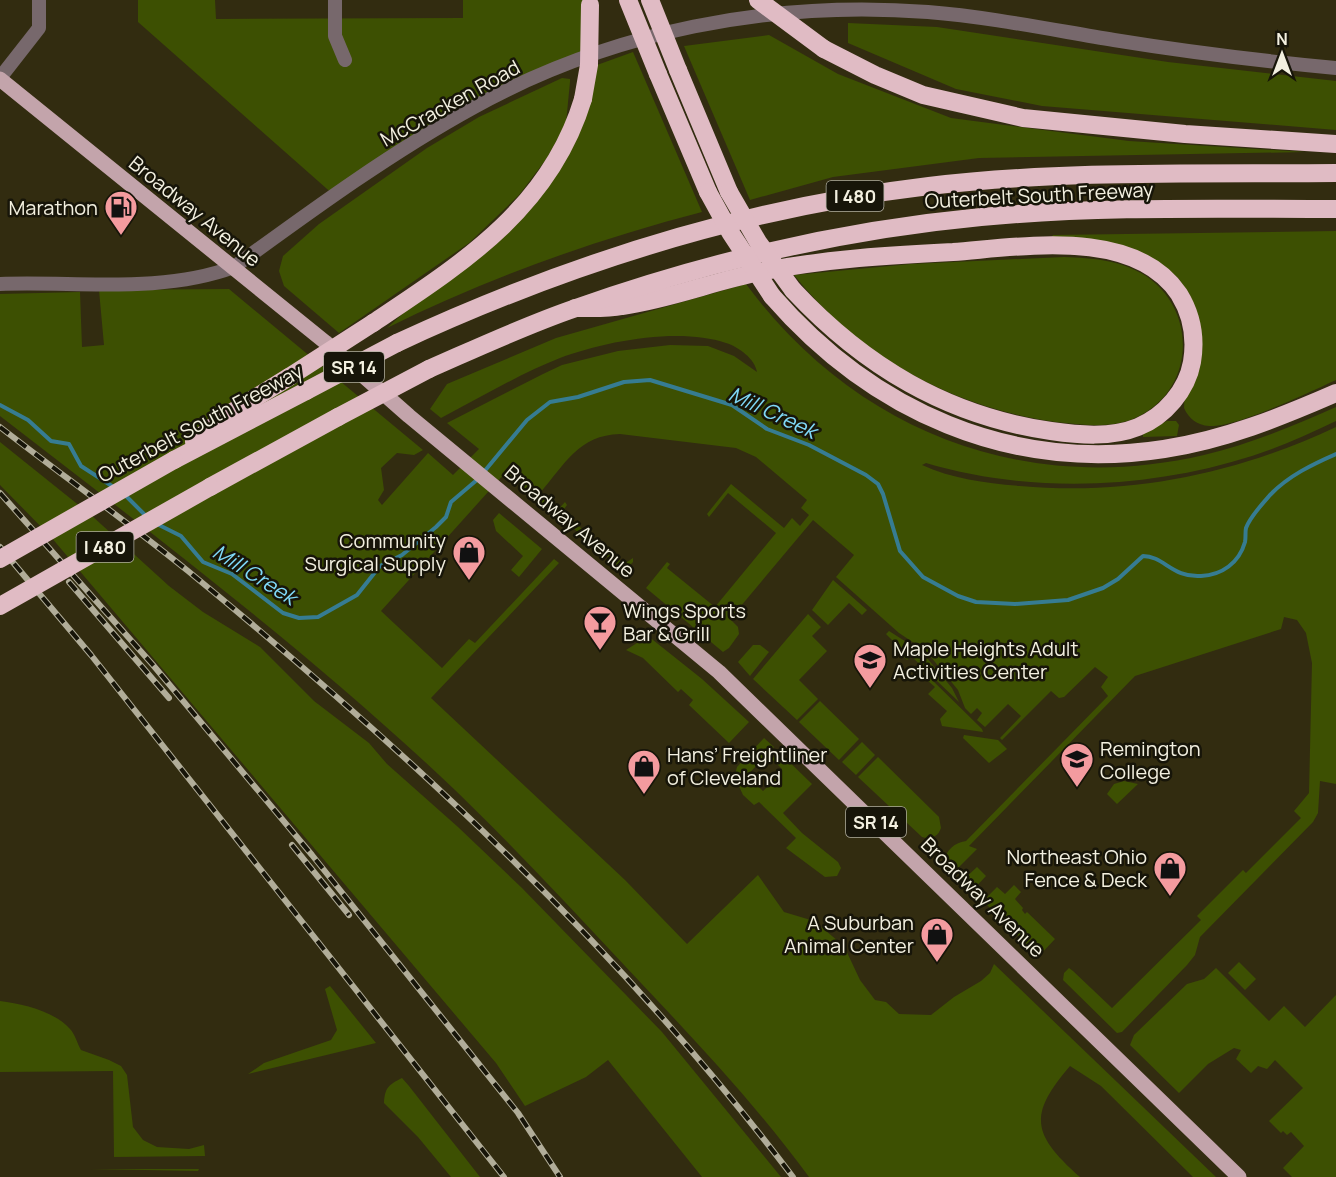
<svg xmlns="http://www.w3.org/2000/svg" width="1336" height="1177" viewBox="0 0 1336 1177" font-family="Manrope,sans-serif">
	<rect width="100%" height="100%" fill="#322c10"/>
	<g fill="#3d5002">
		<polygon points="138,0 215,0 216,19 463,18 463,0 589,0 587,57 530,79 335,196 138,22"/>
		<polygon points="848,23 937,27 1168,62 1336,81 1336,130 1042,106 956,89 848,43"/>
		<polygon points="769,35 838,74 951,118 1129,141 1305,152 979,158 833,177 750,200 684,46"/>
		<path d="M633 52 702 212C594 240 488 278 387 328L410 307 518 222 597 65Z"/>
		<polygon points="562,78 570,79 570,82 566,123 547,158 519,195 469,243 339,333 284,286 279,271 283,256 319,224 427,148 479,117"/>
		<path d="M1336 231V380C1310 392 1235 428 1209 426 1197 425 1189 419 1184 408L1190 295 1178 278 1162 265 1051 238 1053 235Z"/>
		<path d="M1064 257C1093 258 1121 260 1146 276 1198 311 1195 390 1137 417 1112 429 1083 425 1056 422 953 408 859 356 794 275L911 264Z"/>
		<path d="M746 284C855 431 1024 497 1204 455 1250 444 1293 426 1336 407V421C1308 434 1281 447 1252 456 1149 489 1030 494 926 463L922 465C953 479 985 483 1020 486 1130 496 1236 474 1336 427V784L1320 781 1318 813 1313 822 1200 937 1195 955 1187 965 1122 1032 1117 1033 1063 980 1064 973 1069 968 1073 971 1112 1008 1201 920 1197 916 1243 870 1246 873 1301 818 1294 811 1309 793 1312 663 1306 633 1297 620 1284 617 1281 629 1135 676 969 846 977 849 953 873 942 862C948 850 953 843 966 841L1108 696 1101 687 1108 677 1095 667 1064 697 1059 698 1051 691 1002 740 1000 738 1021 716 1008 704 985 727 977 720 982 713 977 708 971 714 965 708 958 690 926 651 899 633 836 577 854 555 813 520 730 619 738 627 739 634 729 648 723 652 646 588 667 562 670 564 667 568 715 607 776 533 728 493 709 517 707 514 731 484 784 528 792 518 800 526 809 515 801 508 807 500 756 457 736 448 620 434C579 435 565 464 540 493L547 500 544 504 506 472 381 611 442 668 469 639 475 643 554 559 559 563 431 698 625 880 687 944 758 875 784 912 814 921 844 946 860 980 875 1000 886 1002 899 1014 931 1015 954 997 981 981 990 973 994 964 1216 1177H1193L1101 1086 1070 1066C1027 1116 1033 1135 1080 1177H809C754 1102 689 1034 625 966 564 901 503 835 438 774 300 645 149 531 0 416V294L80 292 82 347 104 345 99 290 229 289 423 450 414 455 397 453 381 468 384 490 378 500 382 505 428 453 453 475 479 449 447 423 543 374 562 365 618 351 670 345 708 346 734 356 757 372C755 359 739 347 726 343 680 327 605 341 560 358 519 374 480 398 441 418L430 409 447 384 556 338Z"/>
		<polygon points="1167,421 1176,421 1179,425 1177,436 1143,437 1143,433"/>
		<polygon points="0,442 91,515 169,586 203,612 260,647 314,701 369,743 387,764 458,827 522,888 662,1032 781,1177 702,1177 608,1060 586,1077 525,1106 496,1063 51,537 0,485"/>
		<polygon points="565,502 567,505 562,512 624,564 633,558 633,562 624,571 555,513"/>
		<polygon points="499,513 542,549 519,577 511,570 523,556 496,531 493,520"/>
		<polygon points="833,580 867,610 862,615 849,603 828,625 812,610"/>
		<polygon points="808,614 821,627 812,636 827,651 799,680 818,699 797,720 753,679"/>
		<polygon points="889,631 922,652 952,688 959,702 911,656 907,660 896,649 898,646 886,634"/>
		<polygon points="648,636 702,679 749,722 729,743 689,705 693,700 681,689 678,692 643,658 626,650"/>
		<polygon points="753,645 760,645 769,652 750,676 738,662"/>
		<polygon points="930,678 982,729 983,732 942,726 940,719 947,711 928,694 935,687 927,680"/>
		<polygon points="820,701 859,739 839,760 799,722"/>
		<polygon points="964,735 998,740 1007,749 989,763 963,738"/>
		<polygon points="764,738 774,747 740,783 745,788 753,781 763,791 781,774 782,769 772,759 779,752 812,784 783,813 802,833 838,862 841,868 837,876 825,877 786,848 796,838 759,802 754,805 743,795 738,784 735,786 733,782 737,767"/>
		<polygon points="862,742 875,755 856,775 842,762"/>
		<path d="M878 757 939 817 941 828C938 837 930 840 922 837L858 777Z"/>
		<polygon points="1124,781 1138,784 1117,804 1107,794 1114,784"/>
		<polygon points="977,867 986,876 972,891 962,881"/>
		<polygon points="1014,885 1021,892 1015,899 1023,908 1022,910 1025,914 1027,912 1055,939 1039,956 983,901 997,887 1005,894"/>
		<polygon points="1239,962 1256,979 1245,990 1228,973"/>
		<polygon points="1216,968 1269,1021 1284,1006 1305,1027 1336,995 1336,1177 1292,1177 1283,1168 1304,1146 1291,1132 1287,1135 1283,1131 1281,1133 1269,1121 1303,1088 1275,1060 1267,1069 1258,1066 1251,1073 1236,1059 1241,1050 1234,1048 1208,1064 1179,1093 1130,1045 1134,1035 1187,984 1204,979"/>
		<polygon points="330,986 376,1043 248,1074 264,1063 331,1040 337,1030 325,989"/>
		<path d="M0 1001C23 1004 54 1011 70 1029 75 1034 77 1043 81 1050L109 1060 121 1066 127 1075 133 1127 143 1140 157 1147 189 1149 204 1145 205 1156 114 1157 113 1071 0 1072Z"/>
		<path d="M402 1078 409 1086 480 1177H451L418 1137 384 1103C385 1088 388 1085 402 1078Z"/>
		<polygon points="90,1169 199,1169 198,1171"/>
	</g>
	<g fill="none" stroke-linecap="round" stroke-linejoin="round">
		<g stroke="#367c92" stroke-width="4">
			<polyline points="0,405 28,420 51,441 69,444 81,466 115,488"/>
			<path d="M483 473 527 420 550 402 578 397 624 382 650 380 732 405 767 429 809 445 866 475 878 484 883 494 900 551 923 577 958 596 976 602 1015 604 1068 600 1103 588 1118 579 1143 556C1164 556 1172 578 1201 576 1222 575 1239 563 1245 542 1246 537 1245 532 1246 528 1250 517 1262 504 1270 495 1288 476 1313 464 1336 454"/>
			<polyline points="124,494 146,516"/>
			<polyline points="157,524 181,536 203,562 232,574 283,613 299,618 318,617 357,595 380,566 402,555 436,527 446,517 451,502 478,479"/>
		</g>
		<g stroke="#77686c" stroke-width="14">
			<polyline points="335,0 335,36 345,60"/>
			<polyline points="0,78 39,28 39,0"/>
			<path d="M0 284C77 281 161 294 234 267 311 211 390 153 474 107 612 31 771 0 928 12 990 17 1053 30 1114 40 1188 52 1262 61 1336 68"/>
		</g>
		<polyline stroke="#c3a4ab" stroke-width="15" points="0,79 325,342 409,416 719,672 1239,1177"/>
		<g stroke="#e0bbc4" stroke-width="18">
			<polyline points="824,49 875,75 923,95 1023,118 1185,134 1336,144"/>
			<polyline points="678,70 729,192"/>
			<polyline points="658,74 708,192"/>
			<path d="M772 296C872 411 1010 473 1164 449 1224 440 1281 417 1336 393"/>
			<path d="M575 308C590 308 607 309 622 306 671 299 717 280 765 271 827 259 890 255 953 252 1022 247 1134 227 1179 294 1192 315 1196 338 1192 362 1187 390 1165 416 1138 427 1111 438 1079 435 1051 431 947 416 864 366 793 290"/>
			<path d="M373 323C463 263 550 208 583 99"/>
			<path d="M397 343C567 264 743 208 929 186 1064 170 1201 174 1336 173"/>
			<path d="M429 369C477 348 526 325 576 308 706 262 843 230 981 217 1098 206 1218 209 1336 209"/>
			<polyline points="194,442 226,416 289,377"/>
			<polyline points="174,460 306,391"/>
			<polyline points="210,487 338,417"/>
		</g>
		<defs>
			<g id="rail">
				<path d="M0 427C62 475 126 521 188 571 409 752 620 948 793 1177"/>
				<polyline points="0,493 153,665 312,855 518,1113 560,1177"/>
				<polyline points="0,547 91,655 504,1177"/>
				<polyline points="69,582 169,698"/>
				<polyline points="292,845 349,915"/>
			</g>
		</defs>
		<use href="#rail" stroke="#b1ad99" stroke-width="6"/>
		<use href="#rail" stroke="#171509" stroke-width="4" stroke-dasharray="11" stroke-linecap="butt"/>
		<g stroke="#e0bbc4" stroke-width="18">
			<polyline points="628,0 658,74"/>
			<polyline points="650,0 678,70"/>
			<polyline points="758,0 824,49"/>
			<polyline points="583,99 589,65 590,5"/>
			<polyline points="708,192 730,232 772,296"/>
			<polyline points="729,192 758,242 793,290"/>
			<polyline points="289,377 373,323"/>
			<polyline points="306,391 397,343"/>
			<polyline points="338,417 429,369"/>
			<polyline points="0,559 174,460"/>
			<polyline points="0,606 210,487"/>
		</g>
	</g>
	<defs>
		<symbol id="fuel-pin" viewBox="-11 -11 22 30"><path d="M0 17L-7.5 6A9.5 9.5 0 1 1 7.5 6Z" fill="#f49b9f" stroke="#171509"/><path d="M-5.5-6h7V0h2V4h1.3V-2.5L3-4.5l.8-.8L6-3V5H2.5V1h-1V6h-7ZM-4.2-4.7v3.2H.2V-4.7Z" fill="#111"/></symbol>
		<symbol id="shop-pin" viewBox="-11 -11 22 30"><path d="M0 17L-7.5 6A9.5 9.5 0 1 1 7.5 6Z" fill="#f49b9f" stroke="#171509"/><path d="M-5-2.5h2.3a2.7 3.5 0 0 1 5.4 0H5L5.5 6h-11ZM-1.5-2.5h3a1.5 2.3 0 0 0-3 0Z" fill="#111"/></symbol>
		<symbol id="bar-pin" viewBox="-11 -11 22 30"><path d="M0 17L-7.5 6A9.5 9.5 0 1 1 7.5 6Z" fill="#f49b9f" stroke="#171509"/><path d="M-6-5H6L.8 .8V4.5H3.5V6h-7V4.5H-.8V.8Z" fill="#111"/></symbol>
		<symbol id="school-pin" viewBox="-11 -11 22 30"><path d="M0 17L-7.5 6A9.5 9.5 0 1 1 7.5 6Z" fill="#f49b9f" stroke="#171509"/><path d="M0-5L7-2L0 1L-7-2ZM-4 1L0 2.5L4 1V4Q0 6-4 4Z" fill="#111"/></symbol>
		<symbol id="university-pin" viewBox="-11 -11 22 30"><path d="M0 17L-7.5 6A9.5 9.5 0 1 1 7.5 6Z" fill="#f49b9f" stroke="#171509"/><path d="M0-5L7-2L0 1L-7-2ZM-4 1L0 2.5L4 1V4Q0 6-4 4Z" fill="#111"/></symbol>
	</defs>
	<g fill-rule="evenodd">
		<use href="#fuel-pin" x="102" y="188" width="38" height="52"/>
		<use href="#shop-pin" x="450" y="533" width="38" height="52"/>
		<use href="#bar-pin" x="581" y="603" width="38" height="52"/>
		<use href="#school-pin" x="851" y="641" width="38" height="52"/>
		<use href="#university-pin" x="1058" y="740" width="38" height="52"/>
		<use href="#shop-pin" x="625" y="747" width="38" height="52"/>
		<use href="#shop-pin" x="1151" y="849" width="38" height="52"/>
		<use href="#shop-pin" x="918" y="915" width="38" height="52"/>
	</g>
	<g text-anchor="middle" dominant-baseline="central" stroke-width="5" stroke-linejoin="round" paint-order="stroke">
		<g fill="#171509" stroke="#b1aea0" stroke-width="1.5">
			<rect x="826.5" y="181" width="57" height="30" rx="4.5"/>
			<rect x="324" y="352" width="60" height="30" rx="4.5"/>
			<rect x="76.5" y="532" width="57" height="30" rx="4.5"/>
			<rect x="846" y="807" width="60" height="30" rx="4.5"/>
		</g>
		<g font-size="18" font-weight="bold" fill="#f3f0e0">
			<text x="855" y="196">I 480</text>
			<text x="354" y="367">SR 14</text>
			<text x="105" y="547">I 480</text>
			<text x="876" y="822">SR 14</text>
		</g>
		<g font-size="20" fill="#f3f0e0" stroke="#171509">
			<text transform="translate(450 103) rotate(-29)">McCracken Road</text>
			<text transform="translate(1039 195) rotate(-3)">Outerbelt South Freeway</text>
			<text transform="translate(195 211) rotate(39)">Broadway Avenue</text>
			<text transform="translate(200 423) rotate(-28)">Outerbelt South Freeway</text>
			<text transform="translate(570 521) rotate(40)">Broadway Avenue</text>
			<text transform="translate(983 897) rotate(44)">Broadway Avenue</text>
		</g>
		<g font-size="20" fill="#f3f0e0" stroke="#171509" text-anchor="end">
			<text x="98" y="207">Marathon</text>
			<text x="446" y="540">Community<tspan x="446" dy="23">Surgical Supply</tspan></text>
			<text x="623" y="610" text-anchor="start">Wings Sports<tspan x="623" dy="23">Bar &amp; Grill</tspan></text>
			<text x="893" y="648" text-anchor="start">Maple Heights Adult<tspan x="893" dy="23">Activities Center</tspan></text>
			<text x="1100" y="748" text-anchor="start">Remington<tspan x="1100" dy="23">College</tspan></text>
			<text x="667" y="754" text-anchor="start">Hans’ Freightliner<tspan x="667" dy="23">of Cleveland</tspan></text>
			<text x="1147" y="856">Northeast Ohio<tspan x="1147" dy="23">Fence &amp; Deck</tspan></text>
			<text x="914" y="922">A Suburban<tspan x="914" dy="23">Animal Center</tspan></text>
		</g>
		<g font-size="21" font-style="italic" fill="#7fd8f6" stroke="#171509">
			<text transform="translate(773 412) rotate(25)">Mill Creek</text>
			<text transform="translate(255 574) rotate(32)">Mill Creek</text>
		</g>
	</g>
	<g transform="translate(1282 54)" stroke="#171509" stroke-width="4.5" paint-order="stroke">
	<path d="M0-4.5L10 22L0 15L-10 22Z" fill="#f3f0e0"/>
	<text y="-9" font-size="16" font-weight="bold" text-anchor="middle" fill="#f3f0e0">N</text>
	</g>
</svg>
